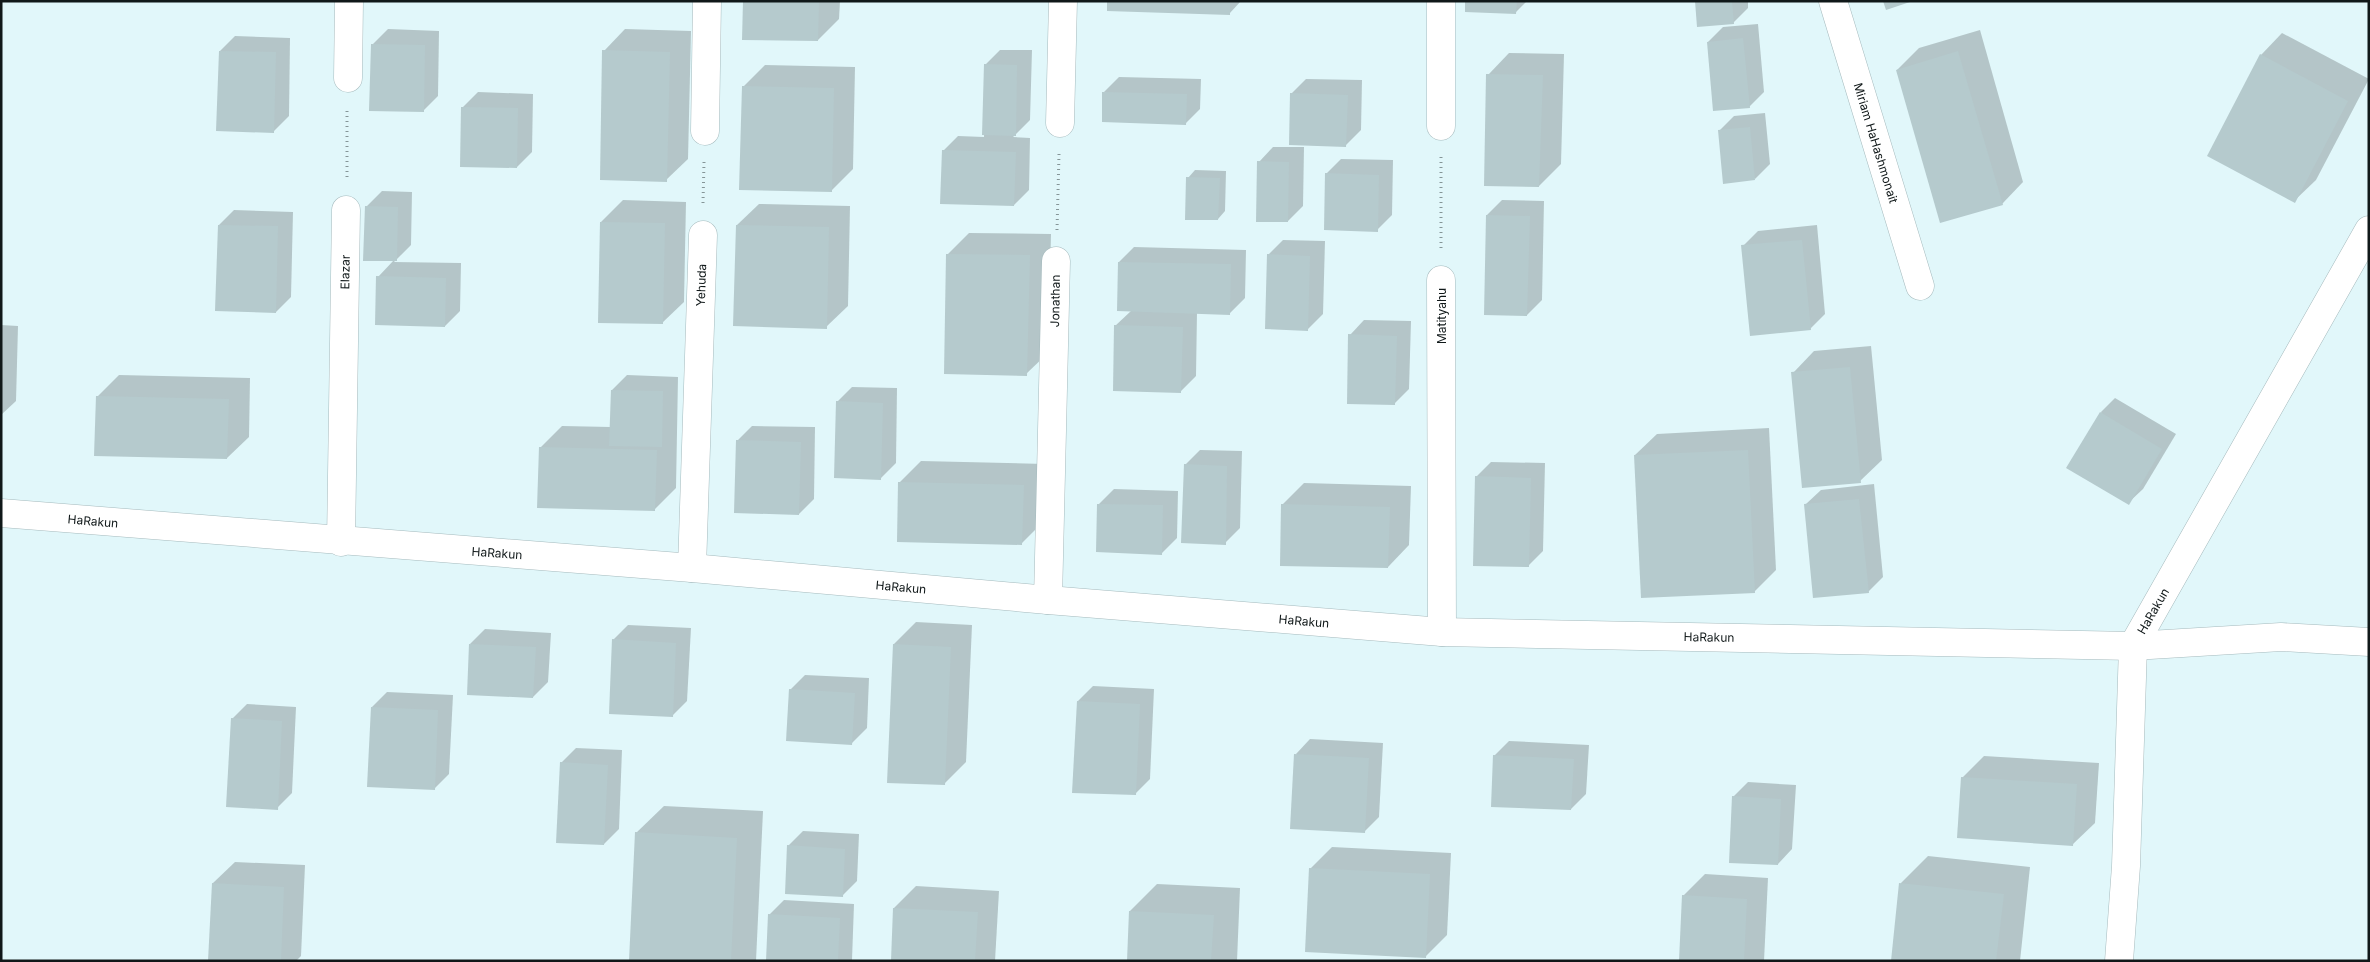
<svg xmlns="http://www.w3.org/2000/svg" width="2370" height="962" viewBox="0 0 2370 962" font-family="Inter,sans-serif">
	<rect width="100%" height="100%" fill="#e1f7fa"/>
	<g fill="#0003">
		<polygon points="744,1 840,1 839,19 818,40"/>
		<polygon points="1108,1 1241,1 1229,14"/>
		<polygon points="1467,1 1527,1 1516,12"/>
		<polygon points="1696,1 1748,1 1748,8 1733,23"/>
		<polygon points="1758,24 1764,92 1749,107 1708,42 1723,27"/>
		<polygon points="388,29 439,31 438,96 423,111 373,44"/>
		<polygon points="625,29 691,31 688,159 666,180 604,51"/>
		<polygon points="1980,30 2023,182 2002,204 1897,70 1919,48"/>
		<polygon points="2282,33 2369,79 2316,180 2294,201 2261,55"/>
		<polygon points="235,36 290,38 289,116 274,131 220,51"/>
		<polygon points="1000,50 1032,50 1030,120 1013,137 1030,138 1029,190 1014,205 943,151 958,136 984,137 985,65"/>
		<polygon points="1509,53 1564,54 1561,164 1539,186 1488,75"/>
		<polygon points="765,65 855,67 853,169 831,191 744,86"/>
		<polygon points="1119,77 1201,79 1200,109 1186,123 1104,92"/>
		<polygon points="1306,79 1362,80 1361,130 1346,145 1291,94"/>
		<polygon points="478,92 533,94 532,152 517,167 463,107"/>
		<polygon points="1765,113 1770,164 1755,179 1719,131 1734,116"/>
		<polygon points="1273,147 1304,147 1303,206 1288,221 1259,162"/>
		<polygon points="1341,159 1393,160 1392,215 1377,230 1326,174"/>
		<polygon points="1195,170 1226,171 1225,211 1218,219 1188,178"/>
		<polygon points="382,191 412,192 411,245 394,262 461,263 460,311 445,326 378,277 394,260 367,206"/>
		<polygon points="623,200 686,202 684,302 662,323 601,222"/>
		<polygon points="1502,200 1544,201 1542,300 1527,315 1487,215"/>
		<polygon points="759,204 850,206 848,306 826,327 737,225"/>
		<polygon points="234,210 293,212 291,297 276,312 219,225"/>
		<polygon points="1817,225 1825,314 1810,329 1743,246 1758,231"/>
		<polygon points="969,233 1051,234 1048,353 1026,374 948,254"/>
		<polygon points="1283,240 1325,241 1323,314 1308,329 1268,255"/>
		<polygon points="1134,247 1246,250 1245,298 1230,313 1197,312 1196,376 1181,391 1115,326 1131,311 1119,262"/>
		<polygon points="1364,320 1411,321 1409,389 1394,404 1350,335"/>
		<polygon points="1,325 18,326 16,401 1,415"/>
		<polygon points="1871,346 1882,460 1860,481 1793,373 1814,351"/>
		<polygon points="119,375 250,378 249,437 227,458 97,397"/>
		<polygon points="627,375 678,377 676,488 654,510 540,448 562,426 611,427 612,390"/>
		<polygon points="852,387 897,388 896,463 881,478 837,402"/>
		<polygon points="2115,398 2176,434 2143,489 2128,503 2101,412"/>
		<polygon points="752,426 815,427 814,499 799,514 737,441"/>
		<polygon points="1769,428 1776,570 1754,592 1635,455 1657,434"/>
		<polygon points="1200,450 1242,451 1240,528 1225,543 1185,465"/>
		<polygon points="921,461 1045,464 1043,522 1021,544 899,483"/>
		<polygon points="1491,462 1545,463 1543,551 1528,566 1476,477"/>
		<polygon points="1304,483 1411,486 1409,545 1388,567 1282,505"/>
		<polygon points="1874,484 1883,577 1868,592 1806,504 1821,490"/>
		<polygon points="1114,489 1178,491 1177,538 1162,553 1099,504"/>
		<polygon points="916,622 972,625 966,762 944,784 888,782 894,644"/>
		<polygon points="628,625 691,628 687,701 672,716 613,640"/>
		<polygon points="485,629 551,633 548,682 533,697 470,644"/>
		<polygon points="805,675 869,678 867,728 852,743 790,690"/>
		<polygon points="1093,686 1154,689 1150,779 1135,794 1078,701"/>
		<polygon points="387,692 453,695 449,774 434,789 372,707"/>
		<polygon points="247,704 296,707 292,793 277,808 232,719"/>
		<polygon points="1310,739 1383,743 1379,817 1364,832 1296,754"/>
		<polygon points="1509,741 1589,745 1586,794 1571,809 1494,756"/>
		<polygon points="576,748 622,750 619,829 604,844 561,763"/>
		<polygon points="1984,756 2099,763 2095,823 2073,844 1962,778"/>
		<polygon points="1748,782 1796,785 1792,849 1778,864 1733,797"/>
		<polygon points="664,806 763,811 756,961 630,961 636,833"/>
		<polygon points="803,831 859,834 857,881 842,896 788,846"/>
		<polygon points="1332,847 1451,853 1447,935 1425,957 1310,869"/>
		<polygon points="1928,856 2030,867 2020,961 1892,961 1901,883"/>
		<polygon points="235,862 305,865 301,956 296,961 209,961 213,883"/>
		<polygon points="1705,874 1768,878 1764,961 1680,961 1683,896"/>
		<polygon points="1157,884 1240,888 1237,961 1128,961 1130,911"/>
		<polygon points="916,886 999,891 995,961 892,961 894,908"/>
		<polygon points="784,900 854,904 852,960 767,961 769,915"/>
	</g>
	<g fill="#b5cacd">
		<polygon points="743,1 819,1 818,41 742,40"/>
		<polygon points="1107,1 1230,1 1230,15 1107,11"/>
		<polygon points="1465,1 1517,1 1516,14 1465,12"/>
		<polygon points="1695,1 1732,1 1734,24 1697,27"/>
		<polygon points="1883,1 1910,1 1910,2 1886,10"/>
		<polygon points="1743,38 1750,108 1713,111 1707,42"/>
		<polygon points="371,44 425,45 424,112 369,111"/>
		<polygon points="602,50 670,52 667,182 600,180"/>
		<polygon points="219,51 276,52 274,133 216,131"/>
		<polygon points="1958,51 2003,205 1940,223 1896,70"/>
		<polygon points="2260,54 2348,101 2295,203 2207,156"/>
		<polygon points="984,64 1017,65 1016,136 982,135"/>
		<polygon points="1486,74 1543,75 1539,187 1484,186"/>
		<polygon points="742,86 834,88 832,192 739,190"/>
		<polygon points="1102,92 1187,94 1186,125 1102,122"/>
		<polygon points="1290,93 1348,95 1346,147 1289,145"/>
		<polygon points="461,107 518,108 517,168 460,167"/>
		<polygon points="1750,127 1755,180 1723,184 1718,130"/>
		<polygon points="942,150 1016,152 1014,206 940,204"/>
		<polygon points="1257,161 1289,162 1288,222 1256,222"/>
		<polygon points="1325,173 1379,175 1378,232 1324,230"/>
		<polygon points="1186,177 1220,178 1218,220 1185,220"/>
		<polygon points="365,206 398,207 397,261 363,261"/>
		<polygon points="1486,215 1530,216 1527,316 1484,315"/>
		<polygon points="600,222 665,223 663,324 598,323"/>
		<polygon points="218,225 278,226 276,313 215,311"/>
		<polygon points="736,225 829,227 827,329 733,326"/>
		<polygon points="1802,240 1811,330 1750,336 1741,245"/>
		<polygon points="946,254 1030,255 1027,376 944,374"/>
		<polygon points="1267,254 1310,256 1308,331 1265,329"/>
		<polygon points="1118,262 1231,264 1230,315 1117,311"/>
		<polygon points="376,276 446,278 445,327 375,325"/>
		<polygon points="1114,325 1183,327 1181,393 1113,391"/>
		<polygon points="1348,334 1397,336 1395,405 1347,404"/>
		<polygon points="1850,367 1861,483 1802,488 1791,372"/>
		<polygon points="611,390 663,391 662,447 609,446"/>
		<polygon points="96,396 229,399 227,459 94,456"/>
		<polygon points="836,401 883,403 881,480 834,478"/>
		<polygon points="2100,412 2162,449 2129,505 2066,468"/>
		<polygon points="736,440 801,442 799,515 734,513"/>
		<polygon points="539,447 657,450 655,511 537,508"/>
		<polygon points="1748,450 1755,593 1641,598 1634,455"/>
		<polygon points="1184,464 1227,466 1226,545 1181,543"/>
		<polygon points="1475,476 1531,478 1529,567 1473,566"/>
		<polygon points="898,482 1024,485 1022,545 897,542"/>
		<polygon points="1859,499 1869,593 1813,598 1804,504"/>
		<polygon points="1097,504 1163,505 1162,555 1096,552"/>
		<polygon points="1281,504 1390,507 1388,568 1280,566"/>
		<polygon points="612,639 676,643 673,717 609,714"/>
		<polygon points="469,644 536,647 533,698 467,695"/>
		<polygon points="893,644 951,647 945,785 887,783"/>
		<polygon points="789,689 855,693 852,745 786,741"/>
		<polygon points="1077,701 1140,704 1136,795 1072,793"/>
		<polygon points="371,707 438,710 435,790 367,787"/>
		<polygon points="231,718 282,721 278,810 226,807"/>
		<polygon points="1294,754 1369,758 1365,833 1290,829"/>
		<polygon points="1493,755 1574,759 1571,810 1491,807"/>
		<polygon points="560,762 608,765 604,845 556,843"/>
		<polygon points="1961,777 2077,784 2073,846 1957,838"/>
		<polygon points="1732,796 1781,799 1778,865 1729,863"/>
		<polygon points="635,832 737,838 731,961 629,961"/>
		<polygon points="787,845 845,849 843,897 785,894"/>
		<polygon points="1309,868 1430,874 1426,958 1305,952"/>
		<polygon points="212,883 284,887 281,961 208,961"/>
		<polygon points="1899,883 2004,894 1996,961 1891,961"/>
		<polygon points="1682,895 1747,899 1744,961 1679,961"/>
		<polygon points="893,908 978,912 975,961 891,961"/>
		<polygon points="1129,911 1214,915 1211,961 1127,961"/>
		<polygon points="768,914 840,918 838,961 766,961"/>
	</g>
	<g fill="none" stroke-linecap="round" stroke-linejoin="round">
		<defs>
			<g id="street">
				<polyline points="1833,1 1920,286"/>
				<polyline points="348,78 349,1"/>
				<polyline points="1060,123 1063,1"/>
				<polyline points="1441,126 1441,1"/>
				<polyline points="705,131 707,1"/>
				<polyline points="1441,280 1442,632"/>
				<polyline points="341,542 346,210"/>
				<polyline points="692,568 703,235"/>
				<polyline points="1048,600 1056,261"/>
				<polyline points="2133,646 2369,230"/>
				<polyline points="2133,646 2281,637 2369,642"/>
			</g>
			<polyline id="secondary" points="1,513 692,568 1048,600 1442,632 2133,646 2126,866 2119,961"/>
		</defs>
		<use href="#street" stroke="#a5babd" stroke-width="29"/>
		<use href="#secondary" stroke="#a5babd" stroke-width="29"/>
		<g stroke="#859597" stroke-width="3" stroke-dasharray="1 4" stroke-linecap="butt">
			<polyline points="1441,157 1441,248"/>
			<polyline points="347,177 347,109"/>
			<polyline points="703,203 704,162"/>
			<polyline points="1057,230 1059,154"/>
		</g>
		<use href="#street" stroke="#fff" stroke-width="28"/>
		<use href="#secondary" stroke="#fff" stroke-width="28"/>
	</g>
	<g text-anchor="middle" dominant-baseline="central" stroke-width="4" stroke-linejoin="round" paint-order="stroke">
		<g font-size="12" fill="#101819" stroke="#fff">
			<text transform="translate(1876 143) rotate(73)">Miriam HaHashmonait</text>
			<text transform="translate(345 272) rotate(-89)">Elazar</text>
			<text transform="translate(701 285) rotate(-88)">Yehuda</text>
			<text transform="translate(1055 301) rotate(-89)">Jonathan</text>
			<text transform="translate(1441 316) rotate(-90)">Matityahu</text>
			<text transform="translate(93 521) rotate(5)">HaRakun</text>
			<text transform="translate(497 553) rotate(4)">HaRakun</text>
			<text transform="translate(901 587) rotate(5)">HaRakun</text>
			<text transform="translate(2153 611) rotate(-60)">HaRakun</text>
			<text transform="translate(1304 621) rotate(5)">HaRakun</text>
			<text transform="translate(1709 637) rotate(1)">HaRakun</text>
		</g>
	</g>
	<rect width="2370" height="962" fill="none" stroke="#101819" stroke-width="5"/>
</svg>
